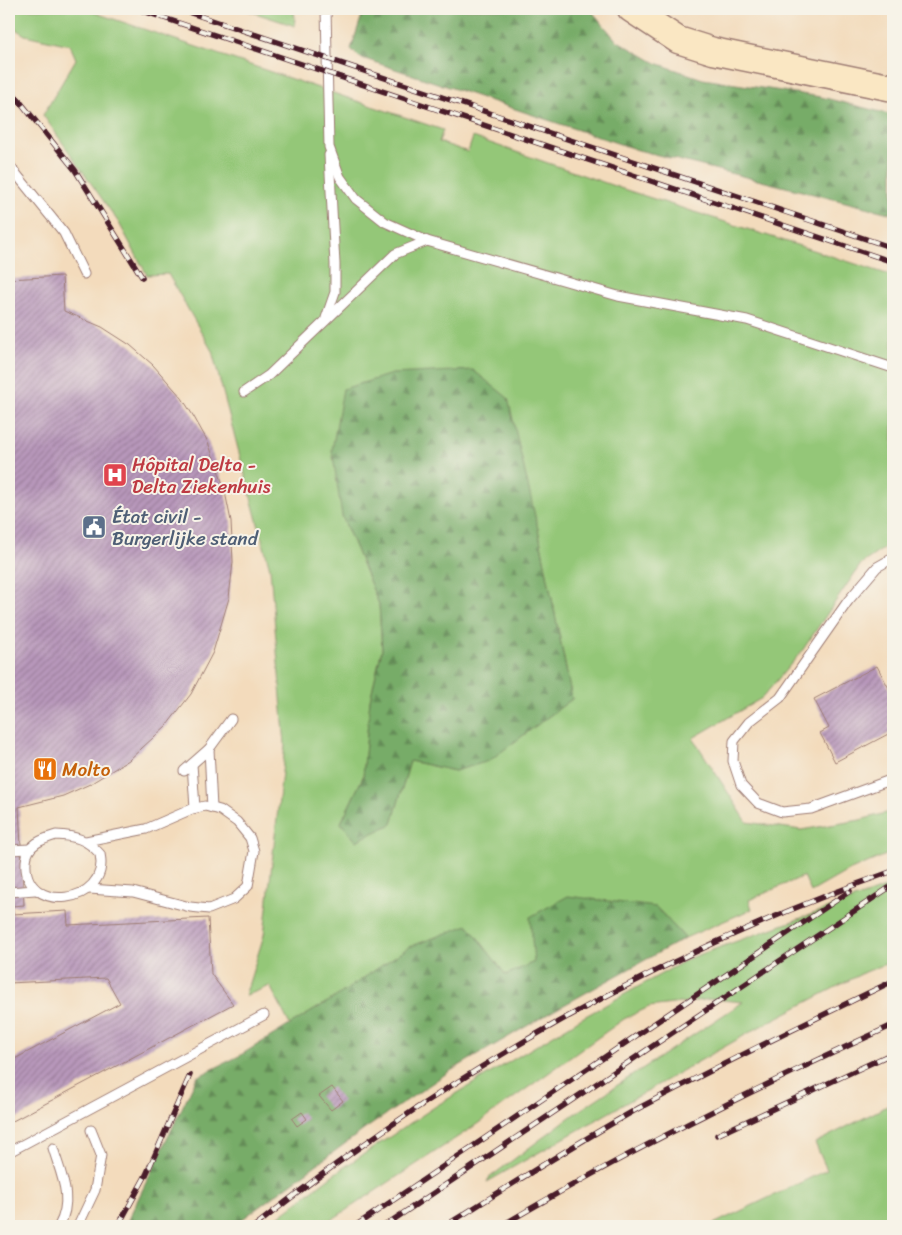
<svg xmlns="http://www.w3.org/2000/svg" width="902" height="1235" viewBox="0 0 902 1235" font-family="Sriracha,sans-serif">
	<defs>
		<pattern id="forest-firs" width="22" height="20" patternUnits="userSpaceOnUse" patternTransform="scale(1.25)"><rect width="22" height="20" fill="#77ac68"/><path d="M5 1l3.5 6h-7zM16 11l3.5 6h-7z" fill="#648b56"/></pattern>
		<pattern id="building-hatch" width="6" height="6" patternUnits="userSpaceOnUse" patternTransform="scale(1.25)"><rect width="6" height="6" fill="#b898bb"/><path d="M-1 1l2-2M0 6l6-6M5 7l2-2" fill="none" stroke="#987b98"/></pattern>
	</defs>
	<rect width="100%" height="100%" fill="#f7f3e8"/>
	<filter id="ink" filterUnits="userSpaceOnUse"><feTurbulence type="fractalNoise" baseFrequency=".02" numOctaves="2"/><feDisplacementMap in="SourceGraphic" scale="10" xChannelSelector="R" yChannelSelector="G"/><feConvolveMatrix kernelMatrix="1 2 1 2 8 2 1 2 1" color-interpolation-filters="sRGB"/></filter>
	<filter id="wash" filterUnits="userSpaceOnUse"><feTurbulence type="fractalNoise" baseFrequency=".0096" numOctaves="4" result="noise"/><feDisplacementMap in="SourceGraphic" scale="20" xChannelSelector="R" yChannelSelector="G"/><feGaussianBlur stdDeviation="1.12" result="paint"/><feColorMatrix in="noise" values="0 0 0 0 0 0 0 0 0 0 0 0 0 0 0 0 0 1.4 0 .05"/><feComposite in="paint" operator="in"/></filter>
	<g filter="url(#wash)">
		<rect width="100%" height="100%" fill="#f3dbbc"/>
		<g fill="#94c778" stroke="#6f7352" fill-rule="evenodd">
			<path d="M9 9H84L443 130 439 142 468 152 473 137 620 188 893 276V542L861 564 802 651 762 698 693 738 747 822 801 830 860 820 893 811V852L846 872 811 892 804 876 749 900 752 909 685 938 656 907 506 975 334 998 290 1025 270 986 245 996 264 935 285 745 270 569 212 351 168 274 147 275 119 223 43 115 76 59 70 45 25 35 9 25ZM342 516 538 529 572 699 455 771 410 761 392 824 341 823 363 777 370 700 382 649 379 604Z"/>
			<polygon points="243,9 294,9 295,26"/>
			<polygon points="893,885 893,961 863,973 761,1026 487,1182 489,1178 574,1114 743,1002 712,999 649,1007 624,1019 473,1127 322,1226 266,1226 334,1174 436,1106 582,1018 690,958"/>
			<polygon points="893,1103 893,1226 709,1226 827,1170 815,1143"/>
		</g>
		<g fill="url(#forest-firs)" stroke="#60664a">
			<polygon points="364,9 590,9 616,40 656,63 703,79 821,97 893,115 893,214 638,150 359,57 351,49"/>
			<polygon points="473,370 508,398 538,529 572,699 489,761 455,771 410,761 392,824 356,841 341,823 363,777 370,700 382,649 379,604 342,516 332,450 343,389 392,374"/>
			<polygon points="568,896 656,907 685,938 544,1016 447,1073 365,1129 233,1226 125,1226 197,1077 239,1056 334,998 409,947 468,925 506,975 534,962 530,917"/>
		</g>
		<g id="blocks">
			<g fill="url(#building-hatch)">
				<polygon points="62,276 64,311 102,327 130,345 153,365 182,398 194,417 208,442 224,487 231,521 233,562 229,598 213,652 191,694 167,725 129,760 90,784 63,796 19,807 24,905 12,906 12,914 67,911 68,925 208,918 211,974 233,1004 9,1123 9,1062 120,1003 106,978 9,983 9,279"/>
				<polygon points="877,666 893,696 893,724 889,726 892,732 835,762 820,733 829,728 814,699"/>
				<polygon points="332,1087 343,1101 331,1110 319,1096"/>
				<polygon points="302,1112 307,1119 297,1126 292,1119"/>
			</g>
		</g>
	</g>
	<g filter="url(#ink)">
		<use href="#blocks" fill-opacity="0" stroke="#9e7d74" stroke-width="1"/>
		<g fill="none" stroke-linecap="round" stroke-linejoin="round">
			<defs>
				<g id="lane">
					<polyline points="326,9 329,147 340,177 356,199 385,222 427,241"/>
					<polyline points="9,165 64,233 84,274"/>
					<polyline points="326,318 335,292 335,264 329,155"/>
					<polyline points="244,392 269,375 395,254 427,241 618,296 747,320 893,368"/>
					<polyline points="893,558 877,567 848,601 780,698 749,722 734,741 733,761 741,785 758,803 782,812 811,809 893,779"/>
					<polyline points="209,749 212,808"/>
					<polyline points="192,764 195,808"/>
					<polyline points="184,771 209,749 231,719"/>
					<path d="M56 835C75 836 87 839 100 854 111 905 22 916 26 861 27 844 43 839 56 835Z"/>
					<polyline points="86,841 146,829 192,809 205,806 220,810 237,822 250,838 254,851 248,886 234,899 209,909 190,907 133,892 89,889"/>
					<polyline points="9,850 30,849"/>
					<polyline points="9,892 35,890"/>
					<path d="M53 1148C61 1175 74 1199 59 1226"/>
					<polyline points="9,1152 264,1015"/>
					<polyline points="78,1226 95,1190 101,1155 91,1130"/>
				</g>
				<polyline id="secondary" points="631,9 678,40 713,51 893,88"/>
			</defs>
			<use href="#lane" stroke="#9e7d74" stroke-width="11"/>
			<use href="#secondary" stroke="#9e7d74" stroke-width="29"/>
			<use href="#lane" stroke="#fff" stroke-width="9"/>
			<use href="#secondary" stroke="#fae7c3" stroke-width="26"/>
			<defs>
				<g id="rail">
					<polyline points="137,9 893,262"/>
					<polyline points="179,9 893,248"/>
					<polyline points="9,88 75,170 142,277"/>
					<polyline points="717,1135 893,1053"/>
					<polyline points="118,1226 146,1175 190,1075"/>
					<path d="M255 1226C446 1073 662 952 893 871"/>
					<polyline points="355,1226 850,891"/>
					<polyline points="384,1226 893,885"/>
					<path d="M445 1226C509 1186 573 1145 639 1108 723 1063 808 1022 893 981"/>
					<path d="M501 1226C627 1151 760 1086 893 1025"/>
				</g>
			</defs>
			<use href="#rail" stroke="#4a1f2b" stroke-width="5.5"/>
			<use href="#rail" stroke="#f7f3e8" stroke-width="4" stroke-dasharray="11" stroke-linecap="butt"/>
		</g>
	</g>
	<defs>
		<symbol id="hospital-square" viewBox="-11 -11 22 22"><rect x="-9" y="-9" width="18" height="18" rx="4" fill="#e0444e" stroke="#f7f3e8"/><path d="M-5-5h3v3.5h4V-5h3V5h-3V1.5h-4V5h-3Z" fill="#fff"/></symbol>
		<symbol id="civic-square" viewBox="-11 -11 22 22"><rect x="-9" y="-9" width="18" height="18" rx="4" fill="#5c6f8a" stroke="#f7f3e8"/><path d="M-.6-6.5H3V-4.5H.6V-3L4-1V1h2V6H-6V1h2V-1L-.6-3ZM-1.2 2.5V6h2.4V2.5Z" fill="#fff"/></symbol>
		<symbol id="restaurant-square" viewBox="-11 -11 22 22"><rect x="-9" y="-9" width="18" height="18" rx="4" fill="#e8710a" stroke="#f7f3e8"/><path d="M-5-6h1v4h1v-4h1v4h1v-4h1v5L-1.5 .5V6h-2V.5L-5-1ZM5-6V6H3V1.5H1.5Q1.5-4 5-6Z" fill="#fff"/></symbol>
	</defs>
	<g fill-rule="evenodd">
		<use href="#hospital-square" x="101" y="461" width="28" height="28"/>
		<use href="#civic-square" x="80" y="513" width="28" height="28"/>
		<use href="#restaurant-square" x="31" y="755" width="28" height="28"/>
	</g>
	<g text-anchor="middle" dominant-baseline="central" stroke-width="4" stroke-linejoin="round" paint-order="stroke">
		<g font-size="19" fill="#be3a42" stroke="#f7f3e8" text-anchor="start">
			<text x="132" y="464">Hôpital Delta -<tspan x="132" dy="22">Delta Ziekenhuis</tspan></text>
		</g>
		<g font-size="19" fill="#4e5e75" stroke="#f7f3e8" text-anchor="start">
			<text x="112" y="516">État civil -<tspan x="112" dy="22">Burgerlijke stand</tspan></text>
		</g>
		<g font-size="19" fill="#c56008" stroke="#f7f3e8" text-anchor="start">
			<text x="62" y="769">Molto</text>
		</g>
	</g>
	<rect width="902" height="1235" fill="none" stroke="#f7f3e8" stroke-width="30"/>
</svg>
